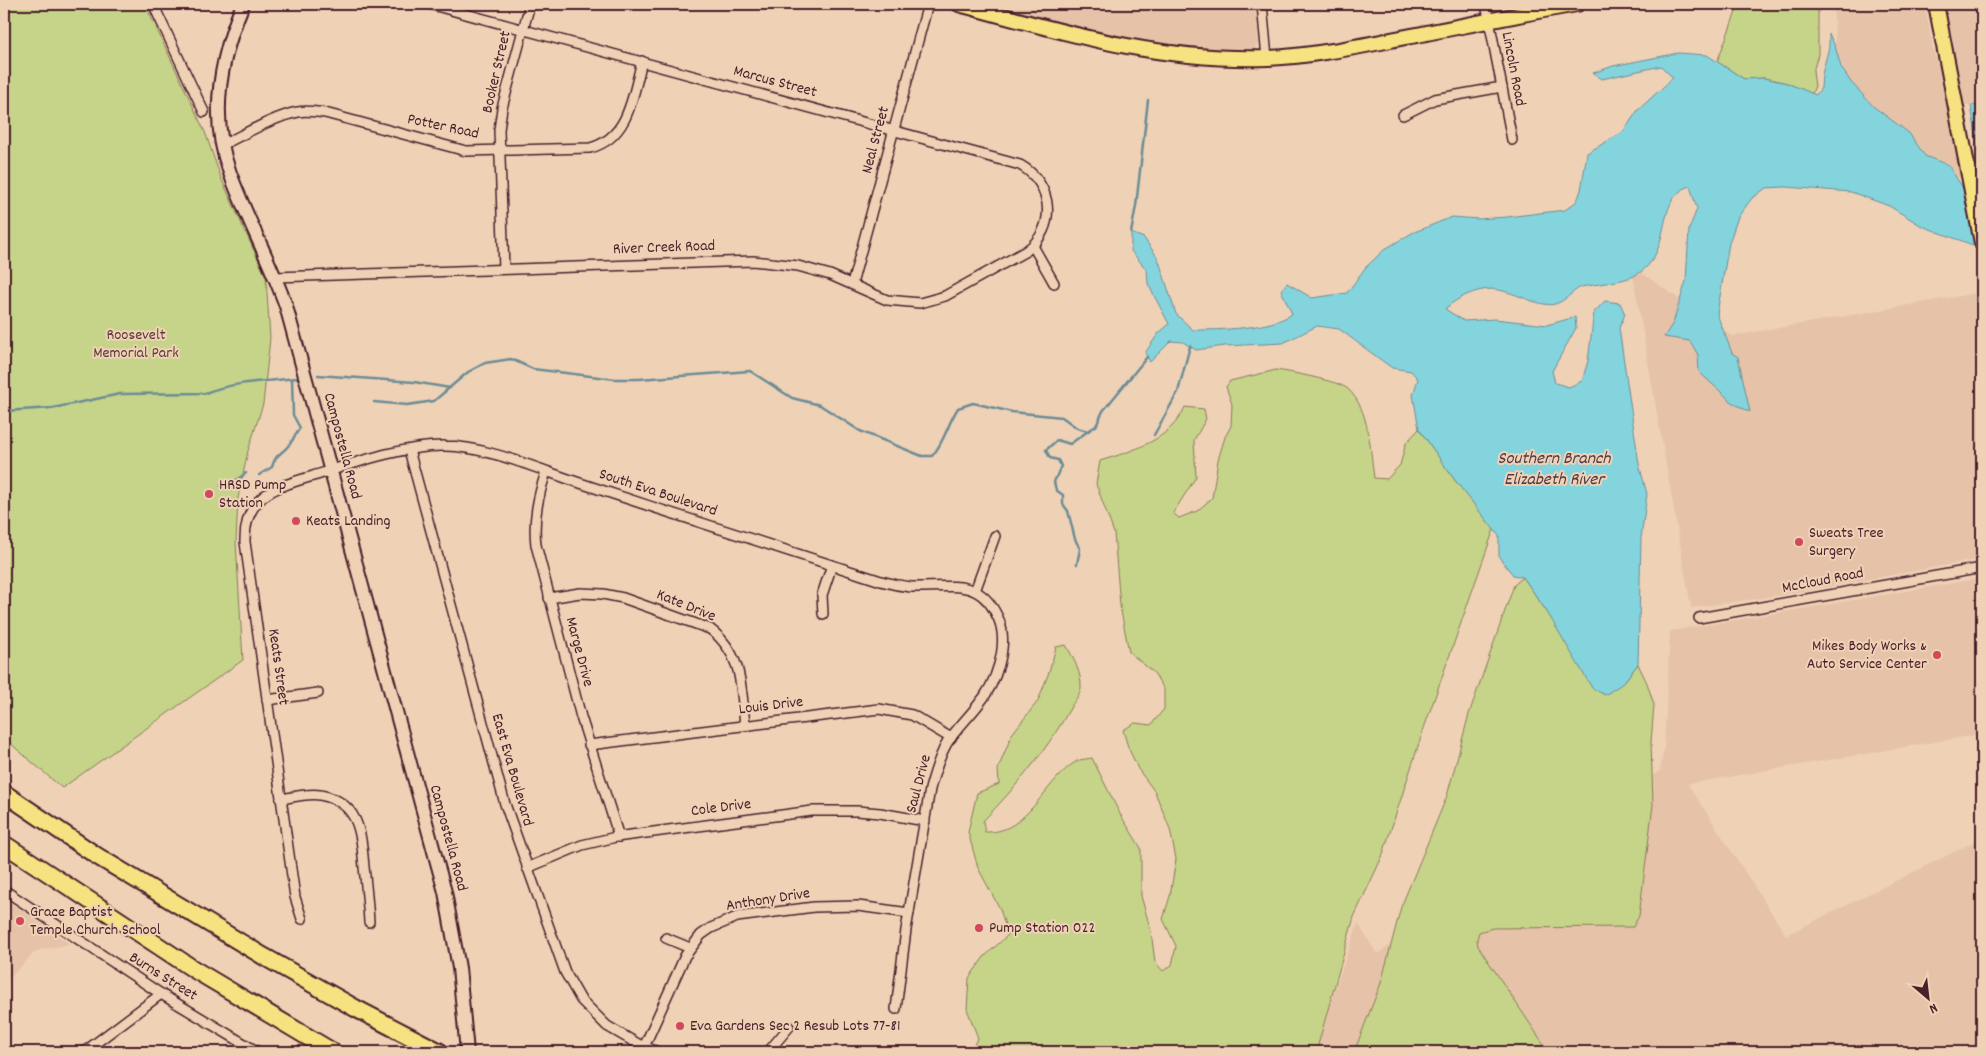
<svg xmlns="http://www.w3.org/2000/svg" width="1986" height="1056" viewBox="0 0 1986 1056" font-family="Dekko,sans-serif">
	<rect width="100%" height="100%" fill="#efd2b6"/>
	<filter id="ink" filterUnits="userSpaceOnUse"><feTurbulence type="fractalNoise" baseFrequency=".02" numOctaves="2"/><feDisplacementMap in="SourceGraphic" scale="10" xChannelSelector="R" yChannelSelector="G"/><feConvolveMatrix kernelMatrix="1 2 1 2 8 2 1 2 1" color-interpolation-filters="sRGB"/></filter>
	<g filter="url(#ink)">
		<g fill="#e6c3a8">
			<polygon points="986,4 1256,4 1259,43 1253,51 1244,54 1140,45"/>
			<polygon points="1833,4 1925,4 1933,49 1947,93 1963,177 1956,178 1948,165 1925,156 1909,133 1874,107 1850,81 1836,54"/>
			<polygon points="1941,4 1982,4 1982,107 1971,105 1962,107"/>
			<polygon points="1631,265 1732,336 1982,292 1982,559 1763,598 1691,608"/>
			<polygon points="1982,578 1982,734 1688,784 1786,935 1982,838 1982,1052 1313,1052 1358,923 1377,954 1660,771 1664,747 1670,631"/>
			<polygon points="4,898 70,944 36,951 4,984"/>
		</g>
		<g fill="#c5d488" stroke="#887a5a">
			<polygon points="4,4 145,4 205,132 221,178 266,277 270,338 263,404 248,451 238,498 236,542 243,660 62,788 4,738"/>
			<polygon points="1739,4 1818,4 1818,54 1813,72 1815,86 1812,94 1787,83 1764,78 1744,79 1717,62"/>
			<path d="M1276 370C1290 372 1339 381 1348 389 1370 410 1370 449 1374 478L1387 479 1400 465 1406 443 1419 429 1454 479 1494 529 1423 731 1382 857 1354 917 1316 1052H969L978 1038 967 1009 969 978 984 957 1008 935 1000 909 978 868 968 832 977 793 999 784 998 769 1012 734 1038 701 1049 672 1056 647 1066 645C1073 657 1082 674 1081 688 1080 694 1075 701 1072 705 1049 748 1017 786 983 821L985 832C1028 835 1045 779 1077 761 1081 759 1088 759 1092 758L1120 814 1141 848V896L1151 931 1155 962 1163 971 1172 965 1176 946 1163 919 1170 896 1176 859 1170 829 1155 792 1138 769 1128 747 1123 730 1135 723 1151 725 1164 709V689L1154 673 1129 652 1120 606 1114 533 1096 484 1100 461C1132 451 1171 440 1185 407L1204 409 1206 419 1194 440 1196 477 1173 513 1179 518 1197 511 1212 498 1218 460 1225 437 1231 426 1232 404 1226 387 1230 381Z"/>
			<polygon points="1523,577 1547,612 1623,683 1638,664 1647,683 1654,705 1651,742 1653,805 1639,916 1633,927 1493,928 1479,932 1477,939 1478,946 1549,1052 1354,1052 1381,983 1401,907 1447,796 1469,714 1514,585"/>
		</g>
		<g fill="#84d4de" stroke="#6d8c96">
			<path d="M1829 34 1835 46 1841 67 1850 81 1874 107 1909 133 1925 156 1948 165 1963 188 1975 240 1978 247 1922 226 1889 206 1851 192 1785 187 1766 188 1752 198 1738 217 1729 243 1717 314 1732 353 1738 357 1750 412 1733 403 1699 372 1698 355 1690 341 1664 337 1673 323 1686 281 1689 229 1697 209 1690 186C1652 199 1676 255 1634 276 1621 282 1596 284 1581 287 1571 292 1566 301 1555 304 1549 306 1539 303 1532 301 1521 297 1510 292 1499 290 1481 286 1458 297 1445 309L1464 321 1495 319 1547 325 1575 317 1576 328 1552 371 1555 383 1569 387 1582 381 1588 361 1594 312 1605 301 1620 303 1625 314 1619 328 1639 464 1647 494 1641 538 1638 664 1623 683 1605 695 1592 688 1547 612 1523 577 1513 575 1499 557V536L1454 479 1419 429 1413 395 1418 379 1411 371 1392 368 1339 329 1317 326 1283 343 1225 346 1196 350 1183 342 1171 341 1150 362 1145 353 1158 334 1169 324 1148 284 1147 270 1131 251V233L1144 238 1158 258 1176 314 1193 330C1219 330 1271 329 1292 314L1281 290 1287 283 1312 298 1347 293 1365 268 1385 249 1412 233 1452 217 1478 219 1507 217 1565 210 1577 201 1581 190 1587 153 1623 132 1638 110 1673 78 1661 66 1602 79 1593 73 1613 66 1678 53 1707 55 1744 79 1764 78 1787 83 1816 95 1821 88 1822 74 1829 47Z"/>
			<polygon points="1971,105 1982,107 1982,175"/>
		</g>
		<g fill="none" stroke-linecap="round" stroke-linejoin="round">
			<g stroke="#6d8c96" stroke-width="2.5">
				<polyline points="1131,233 1136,206 1148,100"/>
				<polyline points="318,375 414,382 450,388"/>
				<path d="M374 402 407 405 434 401 468 372 485 363 511 359 533 369 615 379H639L750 371 792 398 820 405 860 431 922 456H932C944 443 948 423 958 408L973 403 1012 412 1062 417 1077 428 1088 431 1096 426 1103 411 1147 357"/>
				<path d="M4 411 53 408 120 394 205 393C234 382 267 381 298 378"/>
				<polyline points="1154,435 1178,392 1190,346"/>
				<path d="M259 475 272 467C276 453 281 455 289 445 293 440 296 433 300 428L293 415 292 379"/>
				<polyline points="221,486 234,482 246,473"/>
				<polyline points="1077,564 1080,549 1075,539 1068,511 1063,504 1063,495 1056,490 1054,482 1061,466 1058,460 1050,458 1046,450 1057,440 1070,444 1088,431"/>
			</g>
			<defs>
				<g id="street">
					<polyline points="153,4 204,112"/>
					<polyline points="1262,4 1267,58"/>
					<polyline points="1486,4 1512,140"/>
					<polyline points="1403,115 1435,99 1502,87"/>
					<path d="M222 145C245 134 273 117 298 112 307 110 316 112 325 113L466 151 590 148C629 138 633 95 642 61"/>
					<polyline points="1033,246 1054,283"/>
					<polyline points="504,269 499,130 502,108 530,4"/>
					<path d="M275 277 753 261 798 266 830 275 887 300 920 303 945 296 1026 251C1057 229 1054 184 1020 165L429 4"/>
					<polyline points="852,284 928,4"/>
					<polyline points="409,450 505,804 565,972 581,1000 607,1026 638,1044 658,1052"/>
					<path d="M546 472C538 497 533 519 536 545L581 717 619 837"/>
					<polyline points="975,591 995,536"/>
					<path d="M549 598 580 593 603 594 623 598 710 629C743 654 741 687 745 725"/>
					<polyline points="823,614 822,595 832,565"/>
					<polyline points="1699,618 1982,568"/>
					<polyline points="267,700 318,693"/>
					<polyline points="589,745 879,709 912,715 951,738"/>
					<path d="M281 799C293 797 308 793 320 795 360 802 361 834 364 867 366 885 368 903 369 922"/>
					<polyline points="527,868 582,845 616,837 812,811 857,811 880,813 925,821"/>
					<polyline points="4,890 161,994 258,1052"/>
					<path d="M302 919 295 897 245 542C244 495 276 487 313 476 352 464 405 445 445 446 486 446 543 471 583 484 682 517 781 549 881 581 891 584 901 586 911 587 931 588 957 583 975 591 987 597 994 608 999 620 1009 646 996 684 978 705 968 718 956 729 947 743 939 757 934 774 930 789L906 930 896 1009"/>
					<polyline points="666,938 690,948"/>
					<polyline points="644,1047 685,956 701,935 711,928 737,917 814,907 858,906 909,913"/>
					<polyline points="84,1052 161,994"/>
					<polyline points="768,1052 789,1027"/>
				</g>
				<path id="secondary" d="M243 4C220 58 209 117 230 173 247 219 270 261 286 306L445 892 459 968 467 1052"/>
				<g id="primary">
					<path d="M959 4C1062 32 1159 62 1268 58 1314 56 1360 46 1406 37 1463 26 1520 14 1577 4"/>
					<polyline points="1936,4 1982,243"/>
				</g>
				<g id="highway">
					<polyline points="4,793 97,856 263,956 355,1008 440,1052"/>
					<polyline points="4,844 195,970 333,1052"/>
				</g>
			</defs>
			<use href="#street" stroke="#4a1f2b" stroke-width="12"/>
			<use href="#secondary" stroke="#4a1f2b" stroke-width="16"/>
			<use href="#primary" stroke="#4a1f2b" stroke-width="18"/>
			<use href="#highway" stroke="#4a1f2b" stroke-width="20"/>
			<use href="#street" stroke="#efd2b6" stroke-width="9"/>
			<use href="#secondary" stroke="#efd2b6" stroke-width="12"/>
			<use href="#primary" stroke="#f7e281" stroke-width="14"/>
			<use href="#highway" stroke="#f7e281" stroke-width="16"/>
		</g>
	</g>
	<g fill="#d1495b" stroke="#efd2b6" stroke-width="2">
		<circle cx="209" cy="494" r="5"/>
		<circle cx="296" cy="521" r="5"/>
		<circle cx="1799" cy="542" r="5"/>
		<circle cx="1937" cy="655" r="5"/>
		<circle cx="20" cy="921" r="5"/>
		<circle cx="979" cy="928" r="5"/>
		<circle cx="680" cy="1026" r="5"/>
	</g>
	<g text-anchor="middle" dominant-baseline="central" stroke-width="4" stroke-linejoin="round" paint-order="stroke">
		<g font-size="16" fill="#4a1f2b" stroke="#efd2b6">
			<text transform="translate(1513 69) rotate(79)">Lincoln Road</text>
			<text transform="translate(497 72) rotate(-77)">Booker Street</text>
			<text transform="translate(775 82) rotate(15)">Marcus Street</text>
			<text transform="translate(443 127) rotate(12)">Potter Road</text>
			<text transform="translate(876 140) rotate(-75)">Neal Street</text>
			<text transform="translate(664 248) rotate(-2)">River Creek Road</text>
			<text transform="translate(342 446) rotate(75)">Campostella Road</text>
			<text transform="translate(658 493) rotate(18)">South Eva Boulevard</text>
			<text transform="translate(1823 581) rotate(-11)">McCloud Road</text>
			<text transform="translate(686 606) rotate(22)">Kate Drive</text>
			<text transform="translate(579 652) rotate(75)">Marge Drive</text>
			<text transform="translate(278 667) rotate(82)">Keats Street</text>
			<text transform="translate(771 706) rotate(-7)">Louis Drive</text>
			<text transform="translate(512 770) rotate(74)">East Eva Boulevard</text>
			<text transform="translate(919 784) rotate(-75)">Saul Drive</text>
			<text transform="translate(721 808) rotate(-7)">Cole Drive</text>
			<text transform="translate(448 838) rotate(75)">Campostella Road</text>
			<text transform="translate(768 900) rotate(-9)">Anthony Drive</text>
			<text transform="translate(163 977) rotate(32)">Burns Street</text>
		</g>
		<g font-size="16" fill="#5c3a39" stroke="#efd2b6">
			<text x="136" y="335">Roosevelt<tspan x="136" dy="18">Memorial Park</tspan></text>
		</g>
		<g font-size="16" fill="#4a1f2b" stroke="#efd2b6" text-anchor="start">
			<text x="219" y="485">HRSD Pump<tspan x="219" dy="18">Station</tspan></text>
			<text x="306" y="521">Keats Landing</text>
			<text x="1809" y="533">Sweats Tree<tspan x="1809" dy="18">Surgery</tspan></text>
			<text x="1927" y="646" text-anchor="end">Mikes Body Works &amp;<tspan x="1927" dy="18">Auto Service Center</tspan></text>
			<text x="30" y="912">Grace Baptist<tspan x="30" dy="18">Temple Church School</tspan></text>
			<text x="989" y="928">Pump Station 022</text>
			<text x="690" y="1026">Eva Gardens Sec 2 Resub Lots 77-81</text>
		</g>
		<g font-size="18" font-style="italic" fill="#533a46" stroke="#efd2b6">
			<text x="1554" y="459">Southern Branch<tspan x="1554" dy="21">Elizabeth River</tspan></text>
		</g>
	</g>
	<rect width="1986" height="1056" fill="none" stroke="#efd2b6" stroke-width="20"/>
	<rect x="10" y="10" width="1966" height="1036" fill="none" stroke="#4a1f2b" stroke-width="2" filter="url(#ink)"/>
	<g transform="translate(1928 998) rotate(152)" stroke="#efd2b6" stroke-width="4" paint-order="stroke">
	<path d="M0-4L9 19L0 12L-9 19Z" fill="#4a1f2b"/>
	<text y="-8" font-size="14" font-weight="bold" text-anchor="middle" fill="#4a1f2b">N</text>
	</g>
</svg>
